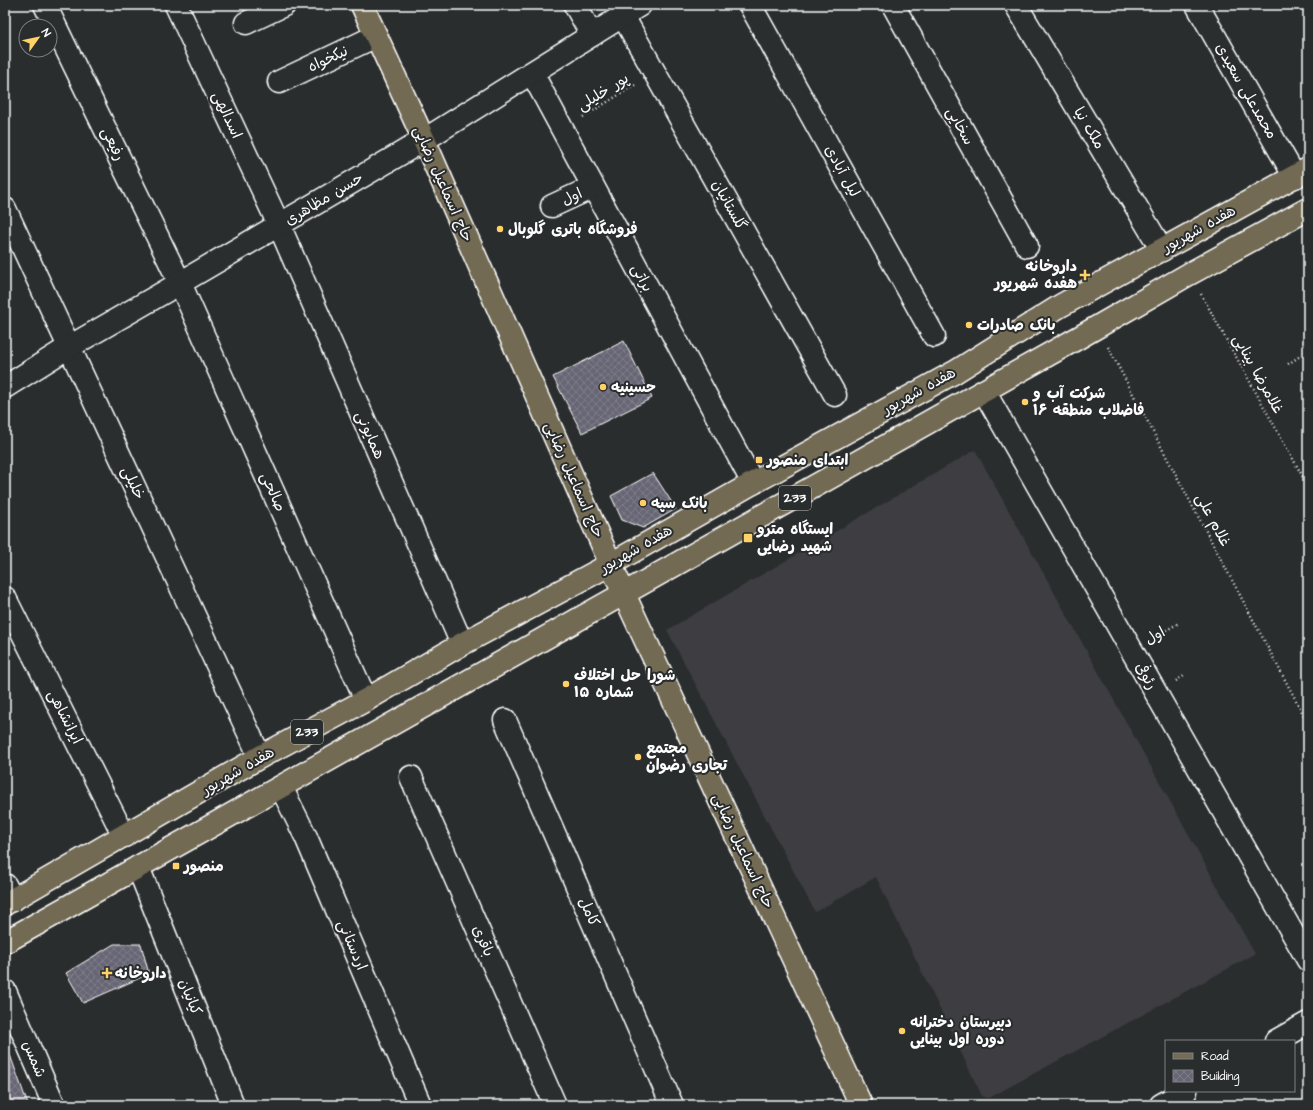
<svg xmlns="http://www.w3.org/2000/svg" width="1313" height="1110" viewBox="0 0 1313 1110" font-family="'Architects Daughter','Playpen Sans Arabic',sans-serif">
	<defs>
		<pattern id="building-cross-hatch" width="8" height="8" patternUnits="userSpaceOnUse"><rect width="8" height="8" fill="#676674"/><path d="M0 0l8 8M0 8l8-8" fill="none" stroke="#7e7d89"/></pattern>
	</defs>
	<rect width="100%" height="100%" fill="#2a2d2e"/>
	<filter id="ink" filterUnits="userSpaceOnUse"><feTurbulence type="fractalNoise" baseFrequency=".025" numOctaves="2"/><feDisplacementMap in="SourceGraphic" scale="8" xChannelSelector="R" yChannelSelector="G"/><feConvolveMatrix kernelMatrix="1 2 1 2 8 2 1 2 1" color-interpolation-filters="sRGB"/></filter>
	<g filter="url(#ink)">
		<polygon fill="#3c3e43" points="975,450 1255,954 989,1098 982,1096 876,877 815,912 667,630"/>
		<g fill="url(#building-cross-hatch)" stroke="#fff">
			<polygon points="624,341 652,398 582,433 553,377"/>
			<polygon points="653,473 676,509 643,528 622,520 611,496"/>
			<polygon points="114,944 141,944 149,974 83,1003 66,973"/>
			<polygon points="5,1041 28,1105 5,1105"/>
		</g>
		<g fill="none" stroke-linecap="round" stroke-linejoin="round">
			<defs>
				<g id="minor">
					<polyline points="45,5 180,283 366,700"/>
					<polyline points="176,5 279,225 462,644"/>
					<polyline points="575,5 592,35"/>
					<polyline points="750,5 934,336"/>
					<polyline points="893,5 1027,246"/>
					<polyline points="1016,5 1162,250"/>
					<polyline points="1197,5 1295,177"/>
					<polyline points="623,16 835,395"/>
					<polyline points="246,23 284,5"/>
					<polyline points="532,73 753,483"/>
					<polyline points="279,82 376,36"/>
					<polyline points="552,206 593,187"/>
					<polyline points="5,209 260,757"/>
					<polyline points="5,387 69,347 180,283 424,140 640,5"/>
					<polyline points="984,391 1308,960"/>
					<polyline points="5,598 124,836"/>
					<polyline points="505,720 672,1105"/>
					<polyline points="411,777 555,1105"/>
					<polyline points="281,787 306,837 420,1105"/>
					<polyline points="138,867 233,1105"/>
					<polyline points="5,885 13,900"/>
					<polyline points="5,991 54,1105"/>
					<polyline points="1276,1041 1308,1023"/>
					<polyline points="1161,1105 1186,1091"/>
				</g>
				<g id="major">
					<polyline points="362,5 424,140 624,594 861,1105"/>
					<polyline points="5,904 260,757 366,700 462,644 611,564 753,483 955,372 1060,306 1308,169"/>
					<polyline points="5,942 1078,338 1189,274 1308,209"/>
				</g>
			</defs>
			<use href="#minor" stroke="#fff" stroke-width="25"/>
			<use href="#major" stroke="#fff" stroke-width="25"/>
			<g stroke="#fff" stroke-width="2.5" stroke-dasharray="1 3" stroke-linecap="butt">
				<polyline points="583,117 635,85"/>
				<polyline points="1201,294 1308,486"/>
				<polyline points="1108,347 1308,723"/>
				<polyline points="1288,364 1308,351"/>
				<polyline points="1152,638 1179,623"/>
				<polyline points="1176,681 1184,676"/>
			</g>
			<use href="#minor" stroke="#2a2d2e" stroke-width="22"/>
			<use href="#major" stroke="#736b52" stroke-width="22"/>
		</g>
	</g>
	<g fill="#ffd166" stroke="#2a2d2e" stroke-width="1.5">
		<circle cx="500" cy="229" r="4"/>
		<path d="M1083 269h4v4h4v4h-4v4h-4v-4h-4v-4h4z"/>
		<circle cx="969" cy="325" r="4"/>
		<circle cx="603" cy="387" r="4"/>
		<circle cx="1025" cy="402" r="4"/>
		<rect x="755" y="456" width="8" height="8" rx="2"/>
		<circle cx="643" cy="503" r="4"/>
		<rect x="743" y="533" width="10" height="10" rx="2"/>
		<circle cx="566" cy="684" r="4"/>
		<circle cx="638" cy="757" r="4"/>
		<rect x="172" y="862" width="8" height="8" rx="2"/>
		<path d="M105 967h4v4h4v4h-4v4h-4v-4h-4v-4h4z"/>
		<circle cx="902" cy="1031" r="4"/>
	</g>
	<g text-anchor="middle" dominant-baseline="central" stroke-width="4" stroke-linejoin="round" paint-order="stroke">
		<g fill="#2a2d2e" stroke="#bfc0c0" stroke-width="1">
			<rect x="779" y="486" width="32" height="24" rx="3"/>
			<rect x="291" y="720" width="32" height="24" rx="3"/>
		</g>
		<g font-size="14" font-weight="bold" fill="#fff">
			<text x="795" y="498">233</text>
			<text x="307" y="732">233</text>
		</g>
		<g font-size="15" fill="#fff" stroke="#2a2d2e">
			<text transform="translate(328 59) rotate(-25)">نیکخواه</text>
			<text transform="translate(1246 91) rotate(60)">محمدعلی سعیدی</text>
			<text transform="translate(603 92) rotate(-32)">پور خلیلی</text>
			<text transform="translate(227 115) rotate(65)">اسدالهی</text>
			<text transform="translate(960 126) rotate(61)">سخایی</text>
			<text transform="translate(1089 128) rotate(59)">ملک نیا</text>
			<text transform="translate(113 144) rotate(64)">رفیعی</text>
			<text transform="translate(842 171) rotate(61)">لیل آبادی</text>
			<text transform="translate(443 184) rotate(66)">حاج اسماعیل رضایی</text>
			<text transform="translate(572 197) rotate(-25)">اول</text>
			<text transform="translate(324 199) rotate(-31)">حسن مظاهری</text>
			<text transform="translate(729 205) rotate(61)">گلستانیان</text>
			<text transform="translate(1199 229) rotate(-29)">هفده شهریور</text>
			<text transform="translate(642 278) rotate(62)">براتی</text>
			<text transform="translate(1258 374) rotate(61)">غلامرضا بینایی</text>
			<text transform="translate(919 391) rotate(-29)">هفده شهریور</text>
			<text transform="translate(370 435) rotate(66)">همایونی</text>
			<text transform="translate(574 480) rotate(66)">حاج اسماعیل رضایی</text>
			<text transform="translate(133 483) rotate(65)">خلیلی</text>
			<text transform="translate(273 492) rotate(66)">صالحی</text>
			<text transform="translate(1213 520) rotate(62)">غلام علی</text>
			<text transform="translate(636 549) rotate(-30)">هفده شهریور</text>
			<text transform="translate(1155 636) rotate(-29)">اول</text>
			<text transform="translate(1146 676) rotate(60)">رئوفی</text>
			<text transform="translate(65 717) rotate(63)">ایرانشاهی</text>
			<text transform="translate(238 771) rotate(-30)">هفده شهریور</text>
			<text transform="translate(743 851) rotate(65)">حاج اسماعیل رضایی</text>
			<text transform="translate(589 912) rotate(67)">کامل</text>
			<text transform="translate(483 941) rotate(66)">باقری</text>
			<text transform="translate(352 945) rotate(67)">اردستانی</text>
			<text transform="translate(190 997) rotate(68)">کیانیان</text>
			<text transform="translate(34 1059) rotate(67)">شمس</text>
		</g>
		<g font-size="15" font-weight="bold" fill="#fff" stroke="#2a2d2e" text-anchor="start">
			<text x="508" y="229">فروشگاه باتری گلوبال</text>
			<text x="1077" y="266" text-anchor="end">داروخانه<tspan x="1077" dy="17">هفده شهریور</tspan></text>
			<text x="977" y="325">بانک صادرات</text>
			<text x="611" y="387">حسینیه</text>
			<text x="1033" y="393">شرکت آب و<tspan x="1033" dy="17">فاضلاب منطقه ۱۶</tspan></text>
			<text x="767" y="460">ابتدای منصور</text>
			<text x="651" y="503">بانک سپه</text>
			<text x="757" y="529">ایستگاه مترو<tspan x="757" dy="17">شهید رضایی</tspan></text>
			<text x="574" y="675">شورا حل اختلاف<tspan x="574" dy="17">شماره ۱۵</tspan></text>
			<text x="646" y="748">مجتمع<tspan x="646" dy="17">تجاری رضوان</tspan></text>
			<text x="184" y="866">منصور</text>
			<text x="115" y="973">داروخانه</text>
			<text x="910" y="1022">دبیرستان دخترانه<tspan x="910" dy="17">دوره اول بینایی</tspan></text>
		</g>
	</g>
	<rect width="1313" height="1110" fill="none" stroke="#2a2d2e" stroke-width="20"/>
	<rect x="10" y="10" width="1293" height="1090" fill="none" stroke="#fff" stroke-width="1.5" filter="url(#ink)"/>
	<rect x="1165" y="1040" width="130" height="52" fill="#2a2d2e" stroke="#7f8182"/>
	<rect x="1173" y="1053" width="20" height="6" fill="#736b52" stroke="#7f8182"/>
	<text x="1201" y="1060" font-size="12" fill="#ffffff">Road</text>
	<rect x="1173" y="1070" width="20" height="12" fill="url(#building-cross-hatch)" stroke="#7f8182"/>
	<text x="1201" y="1080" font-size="12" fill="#ffffff">Building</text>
	<g transform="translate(38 38) rotate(57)"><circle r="19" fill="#2a2d2e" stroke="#7f8182"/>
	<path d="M0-3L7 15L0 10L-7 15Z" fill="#ffd166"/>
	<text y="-6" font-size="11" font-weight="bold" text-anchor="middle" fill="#ffffff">N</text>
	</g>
</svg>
